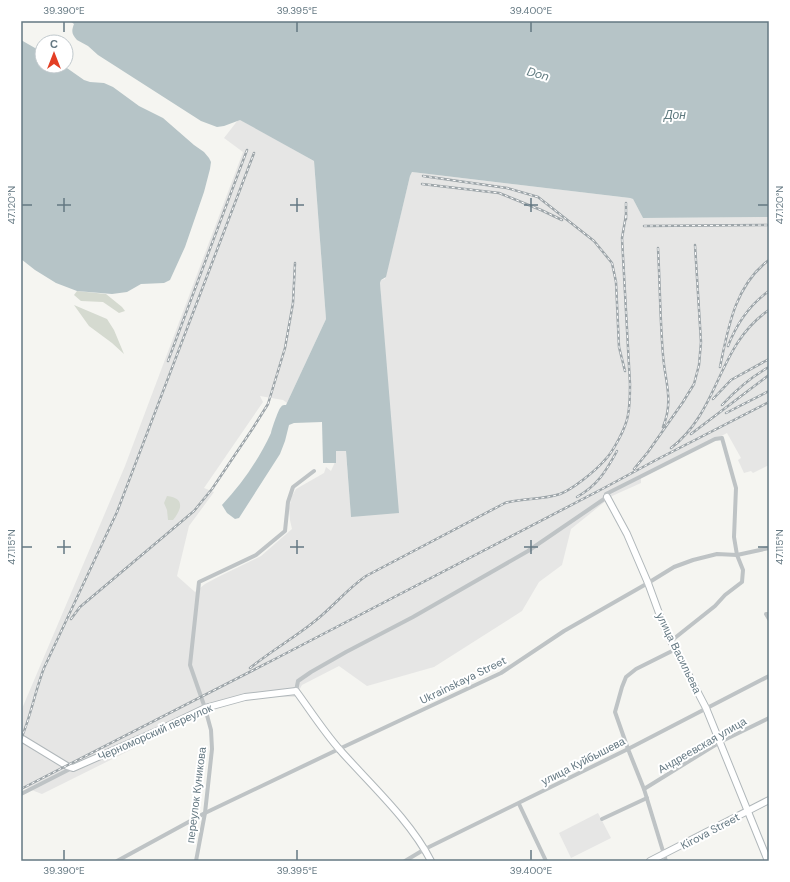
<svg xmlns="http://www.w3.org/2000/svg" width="790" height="882" viewBox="0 0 790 882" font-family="'DM Sans',sans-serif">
	<rect width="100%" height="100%" fill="#f5f5f1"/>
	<g fill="#e6e6e5">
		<polygon points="238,120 241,120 314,161 326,319 287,403 283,400 260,396 263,402 204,488 214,492 189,526 177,576 195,592 205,584 218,577 261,556 292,529 290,520 289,508 292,496 296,489 324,473 326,467 331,471 335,462 336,451 346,451 351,517 386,366 380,283 381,280 385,279 410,176 412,172 630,198 633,199 643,218 769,217 769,465 753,473 751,471 744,473 738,460 741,458 727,433 641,478 641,483 612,496 571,529 562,565 539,582 522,611 434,667 367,686 339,666 302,685 295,697 252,697 209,711 42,794 21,786 21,711 125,466 243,152 224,138"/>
		<polygon points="598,813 611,838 571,858 559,833"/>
	</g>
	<g fill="#d5dad0">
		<polygon points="77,291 106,294 122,307 125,311 119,313 103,302 81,301 74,295"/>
		<polygon points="74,305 107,319 114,330 124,354 112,343 89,326"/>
		<path d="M167 496C185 498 182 509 173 520H168L167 510 164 503Z"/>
	</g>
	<g fill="#b6c4c7">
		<path d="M70 21H769V217L643 218 633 199 630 198 412 172 410 176 386 277 381 280 380 283 399 513 351 517 346 451H336V463H323L322 422 294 423 289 425 285 441 280 454 239 518 235 519 227 513 222 505C242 484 259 459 271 433 272 428 279 408 281 407 282 405 284 405 286 405L326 319 314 161 240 120 224 126 217 127 201 121 98 55 88 46 77 40C72 34 71 32 74 24Z"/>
		<polygon points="21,40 42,52 42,66 64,66 84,80 90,82 104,83 113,87 139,106 163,118 194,145 204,152 209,158 211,162 210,169 204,192 185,247 170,280 164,283 141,284 127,292 112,294 77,291 56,283 35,270 21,259"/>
	</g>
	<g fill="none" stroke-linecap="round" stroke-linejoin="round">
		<defs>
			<g id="secondary">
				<polyline points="607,497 627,534 648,583 663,624 671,641 706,708 768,861"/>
				<path d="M21 738 67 766 73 768 155 732 205 708 245 697 296 691C310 710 324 732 340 750 370 784 410 820 431 861"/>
				<polyline points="650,861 769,800"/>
			</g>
		</defs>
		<use href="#secondary" stroke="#b0b7ba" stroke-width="8"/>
		<g stroke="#bec3c5" stroke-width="4">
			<polyline points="606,494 715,439 722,438 736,488 734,537 737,555 743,570 742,582 725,595 715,606 671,641"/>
			<polyline points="769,614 766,614 769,619"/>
			<polyline points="296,691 298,681 311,672 346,652 413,617 528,551 607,497"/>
			<polyline points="644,789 720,742 769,718"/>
			<polyline points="21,794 72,768"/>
			<polyline points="519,804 546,861"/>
			<polyline points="602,819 647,798"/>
			<polyline points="117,861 205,813 339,749 501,673 564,631 648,583 674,567 693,560 717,554 737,555 769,548"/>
			<polyline points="196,861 205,813 212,749 211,730 205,708 190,665 199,582 256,555 285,531 288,502 293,487 314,471"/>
			<polyline points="405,861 425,849 628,749 769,676"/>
			<polyline points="666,861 644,789 628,749 615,712 622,687 626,677 636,669 676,649"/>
		</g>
		<use href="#secondary" stroke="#fff" stroke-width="6"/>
		<defs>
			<g id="rail">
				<polyline points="423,176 507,188 538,197 594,241 612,263 616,282 619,347 625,371"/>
				<polyline points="422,184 499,193 541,210 562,220"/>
				<polyline points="626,203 626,219"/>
				<polyline points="644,226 769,225"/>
				<path d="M658 248C660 284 660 319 663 355 665 382 674 400 663 427"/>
				<path d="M728 346C737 323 749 305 769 291"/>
				<polyline points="168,361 247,150"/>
				<path d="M720 367C728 328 735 285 769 260"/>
				<polyline points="713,399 731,380 769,359"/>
				<path d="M722 405C736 390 751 377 769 367"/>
				<polyline points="726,413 769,391"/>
				<polyline points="691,434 769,375"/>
				<path d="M671 448C720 411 717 345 769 310"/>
				<polyline points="634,469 648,452 683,402 694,384 699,365 701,342 695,245"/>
				<path d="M577 497C598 485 606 471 617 451"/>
				<polyline points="71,619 80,607 194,511 212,489 253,428 268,404 285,348 293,303 295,263"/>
				<path d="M250 668C271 651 294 638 315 621 333 607 347 589 366 576L505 503C523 498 542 500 560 494 573 489 594 472 604 461 613 452 626 428 628 415 630 405 630 394 630 384L622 238 626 215"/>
				<path d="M21 739C31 716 35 691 44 668L117 512 254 153"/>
				<polyline points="21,789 277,658 604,488 656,460 769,402"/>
			</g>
		</defs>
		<use href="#rail" stroke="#9da5a9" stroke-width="2.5"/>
		<use href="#rail" stroke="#fff" stroke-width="1" stroke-dasharray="3" stroke-linecap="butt"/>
	</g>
	<path fill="none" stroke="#647882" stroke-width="1.5" d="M64 22V32M297 22V32M531 22V32M64 198V212M297 198V212M531 198V212M22 205H32M57 205H71M290 205H304M524 205H538M758 205H768M64 540V554M297 540V554M531 540V554M22 547H32M57 547H71M290 547H304M524 547H538M758 547H768M64 850V860M297 850V860M531 850V860"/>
	<g text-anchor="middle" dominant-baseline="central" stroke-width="4" stroke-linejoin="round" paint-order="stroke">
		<g font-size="11" fill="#647882" stroke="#fff">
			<text transform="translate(679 653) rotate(64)">улица Васильева</text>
			<text transform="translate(463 680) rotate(-26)">Ukrainskaya Street</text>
			<text transform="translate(155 732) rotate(-24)">Черноморский переулок</text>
			<text transform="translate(702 745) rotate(-30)">Андреевская улица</text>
			<text transform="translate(583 761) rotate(-27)">улица Куйбышева</text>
			<text transform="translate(196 795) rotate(-83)">переулок Куникова</text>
			<text transform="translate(710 831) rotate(-28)">Kirova Street</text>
		</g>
		<g font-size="12" font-style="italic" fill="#5f7a7f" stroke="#fff">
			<text transform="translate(538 74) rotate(15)">Don</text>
			<text x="675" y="115">Дон</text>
		</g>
	</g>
	<rect width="790" height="882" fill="none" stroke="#ffffff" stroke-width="44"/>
	<g transform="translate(54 54)"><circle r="19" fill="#ffffff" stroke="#c1c9cd"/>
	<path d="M0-3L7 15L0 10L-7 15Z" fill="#e33e24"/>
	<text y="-6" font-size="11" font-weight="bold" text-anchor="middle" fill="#647882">С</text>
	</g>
	<rect x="22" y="22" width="746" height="838" fill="none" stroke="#647882" stroke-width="1.5"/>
	<g font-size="10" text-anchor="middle" fill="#647882">
		<text x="64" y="14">39.390°E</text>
		<text x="297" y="14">39.395°E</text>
		<text x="531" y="14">39.400°E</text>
		<text transform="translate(11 205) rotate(-90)" y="4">47.120°N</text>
		<text transform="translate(779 205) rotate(-90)" y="4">47.120°N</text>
		<text transform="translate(11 547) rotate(-90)" y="4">47.115°N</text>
		<text transform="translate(779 547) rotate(-90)" y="4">47.115°N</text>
		<text x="64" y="874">39.390°E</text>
		<text x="297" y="874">39.395°E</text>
		<text x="531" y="874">39.400°E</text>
	</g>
</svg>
